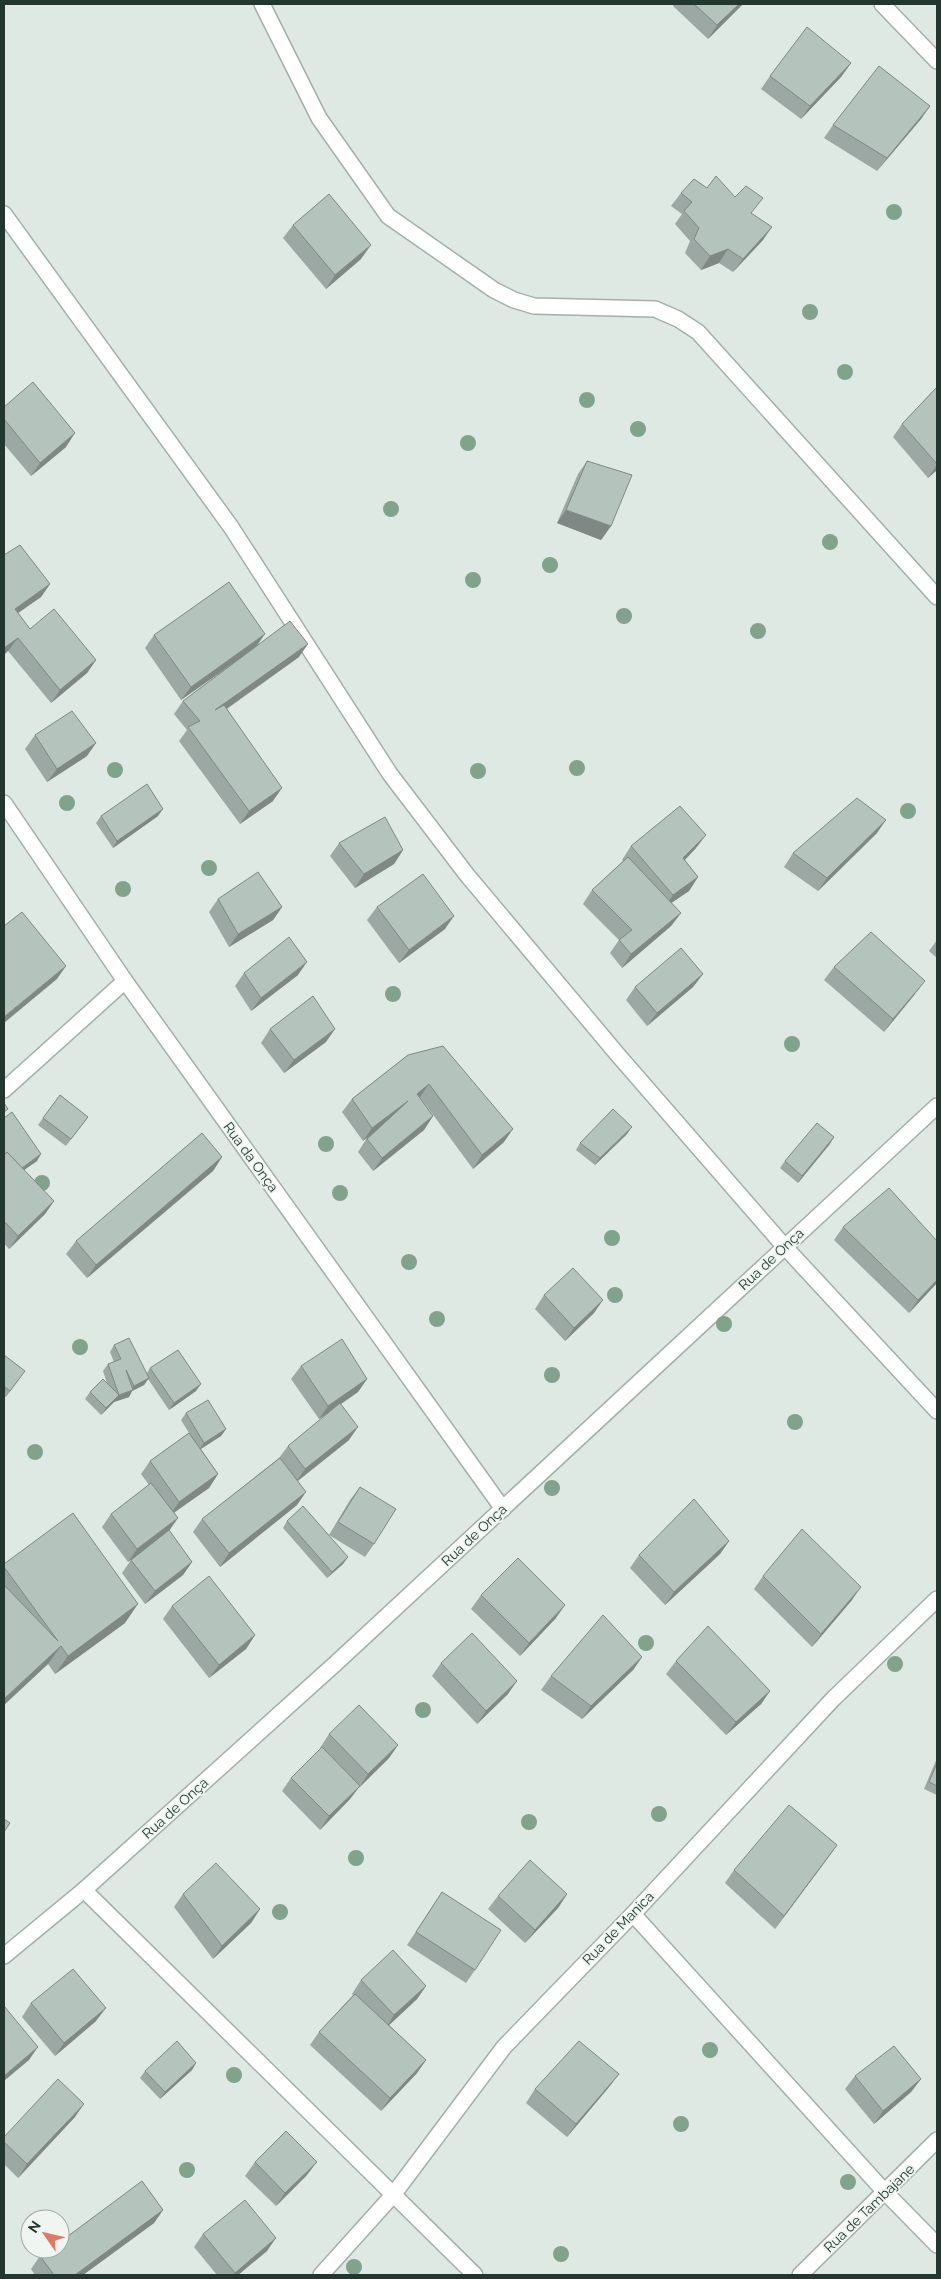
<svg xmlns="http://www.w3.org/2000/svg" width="941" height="2279" viewBox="0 0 941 2279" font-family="Raleway,sans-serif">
	<rect width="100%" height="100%" fill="#dfe9e4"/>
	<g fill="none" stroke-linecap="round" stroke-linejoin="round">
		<defs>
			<g id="minor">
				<polyline points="262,4 319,118 388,216 494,290 514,300 534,306 655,309 678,319 698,332 937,597"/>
				<polyline points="882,4 937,61"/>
				<polyline points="4,214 231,527 390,774 467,875 618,1055 784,1246 937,1411"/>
				<polyline points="4,803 125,981 503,1509"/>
				<polyline points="4,1090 125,981"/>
				<polyline points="84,1890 475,2275"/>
				<polyline points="633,1914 885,2192 937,2245"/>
				<polyline points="4,1956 84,1890 335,1664 937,1106"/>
				<polyline points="321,2275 393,2195 504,2047 633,1914 833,1699 937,1599"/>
				<polyline points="800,2275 937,2140"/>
			</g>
		</defs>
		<use href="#minor" stroke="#a3b0aa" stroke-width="18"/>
		<use href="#minor" stroke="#fff" stroke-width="15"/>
	</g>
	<g fill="#7fa38b">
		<circle cx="894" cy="212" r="8"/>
		<circle cx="810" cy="312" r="8"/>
		<circle cx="845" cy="372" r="8"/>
		<circle cx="587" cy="400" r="8"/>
		<circle cx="638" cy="429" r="8"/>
		<circle cx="468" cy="443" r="8"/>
		<circle cx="391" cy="509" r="8"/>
		<circle cx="830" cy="542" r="8"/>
		<circle cx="550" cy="565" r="8"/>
		<circle cx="473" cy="580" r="8"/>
		<circle cx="624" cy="616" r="8"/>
		<circle cx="758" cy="631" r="8"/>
		<circle cx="577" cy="768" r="8"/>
		<circle cx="115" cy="770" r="8"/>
		<circle cx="478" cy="771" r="8"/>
		<circle cx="67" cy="803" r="8"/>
		<circle cx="908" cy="811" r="8"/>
		<circle cx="209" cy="868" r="8"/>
		<circle cx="123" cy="889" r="8"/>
		<circle cx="393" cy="994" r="8"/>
		<circle cx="792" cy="1044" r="8"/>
		<circle cx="326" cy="1144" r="8"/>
		<circle cx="42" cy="1183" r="8"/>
		<circle cx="340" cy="1193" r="8"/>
		<circle cx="612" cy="1238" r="8"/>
		<circle cx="409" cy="1262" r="8"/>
		<circle cx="615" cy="1295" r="8"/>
		<circle cx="437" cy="1319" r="8"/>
		<circle cx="724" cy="1324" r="8"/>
		<circle cx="80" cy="1347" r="8"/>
		<circle cx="552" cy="1375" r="8"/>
		<circle cx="795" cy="1422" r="8"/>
		<circle cx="35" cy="1452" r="8"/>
		<circle cx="552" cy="1488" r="8"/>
		<circle cx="646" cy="1643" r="8"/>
		<circle cx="895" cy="1664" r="8"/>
		<circle cx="423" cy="1710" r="8"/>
		<circle cx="659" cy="1814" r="8"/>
		<circle cx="529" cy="1822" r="8"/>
		<circle cx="356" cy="1858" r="8"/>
		<circle cx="280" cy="1912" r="8"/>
		<circle cx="710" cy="2050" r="8"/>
		<circle cx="234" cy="2075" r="8"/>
		<circle cx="681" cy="2124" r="8"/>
		<circle cx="187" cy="2170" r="8"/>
		<circle cx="848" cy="2182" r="8"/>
		<circle cx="561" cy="2254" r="8"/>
		<circle cx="354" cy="2267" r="8"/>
	</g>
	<g fill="#9ca8a3">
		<polygon points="674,4 743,4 708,39 673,6"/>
		<polygon points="851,63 841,77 801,119 761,89 770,76"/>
		<polygon points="930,106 921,119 877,171 824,138 833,125"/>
		<polygon points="707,188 735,197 752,213 763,240 733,272 719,263 701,270 685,253 690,241 675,224 682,214 671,206 681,193"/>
		<polygon points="293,225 361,259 326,289 283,238"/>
		<polygon points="937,387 937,470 928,478 893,437 902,424"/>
		<polygon points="4,407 66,447 31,476 4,444"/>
		<polygon points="587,461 611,526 601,540 557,523 578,474"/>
		<polygon points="4,555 50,584 41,597 18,613 30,629 96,660 87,673 51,703 8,651"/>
		<polygon points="154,635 257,646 299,657 227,709 273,801 240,824 179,741 187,730 174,714 183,701 241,658 181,700 145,648"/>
		<polygon points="35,735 87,756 47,782 25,749"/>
		<polygon points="101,816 158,816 113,848 96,823"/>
		<polygon points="877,833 818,891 784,867 793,853"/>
		<polygon points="339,843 403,850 394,864 355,888 330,856"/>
		<polygon points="631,846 696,848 685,860 698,877 689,891 671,903 681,913 671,926 622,968 610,953 619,940 583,904 592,890 623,861 622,860"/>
		<polygon points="218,899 282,907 273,920 229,947 209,912"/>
		<polygon points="377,907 445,929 399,963 367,920"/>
		<polygon points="937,940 937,958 929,951"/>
		<polygon points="834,967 915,994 884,1032 824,980"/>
		<polygon points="244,973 298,975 251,1011 235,986"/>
		<polygon points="703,974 693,987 647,1026 626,1000 635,987"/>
		<polygon points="270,1029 326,1042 284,1073 261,1043"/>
		<polygon points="408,1055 504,1142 473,1169 420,1097 433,1116 424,1130 373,1171 358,1152 367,1138 363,1141 342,1112 352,1099"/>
		<polygon points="60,1095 88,1117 66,1146 38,1125"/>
		<polygon points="4,1118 37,1161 24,1170 54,1201 45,1214 9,1249 4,1243"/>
		<polygon points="627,1134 595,1165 576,1150 580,1143"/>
		<polygon points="834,1137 798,1183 780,1168 785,1161"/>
		<polygon points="222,1157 213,1171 87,1278 66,1254 76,1241"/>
		<polygon points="843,1227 937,1283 909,1313 834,1240"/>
		<polygon points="544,1295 594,1313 565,1341 535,1309"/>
		<polygon points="114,1345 147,1373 150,1368 196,1391 169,1410 148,1379 144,1385 132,1391 129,1397 114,1402 101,1415 85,1399 90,1392 107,1383 103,1371 108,1364 114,1362 110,1352"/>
		<polygon points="4,1355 25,1371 6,1397 4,1396"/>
		<polygon points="301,1366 367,1379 358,1392 341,1404 349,1440 298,1481 297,1505 220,1567 193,1532 202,1519 279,1458 288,1446 335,1408 319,1419 291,1379"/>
		<polygon points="186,1413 226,1429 221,1436 201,1449 218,1474 209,1488 174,1513 169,1531 192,1562 183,1575 145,1604 122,1573 131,1560 145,1549 128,1562 102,1527 111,1514 149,1485 141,1474 150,1461 189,1433 181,1420"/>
		<polygon points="360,1487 374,1544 365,1557 329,1535 350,1500"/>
		<polygon points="287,1521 348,1557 343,1564 327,1578 283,1528"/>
		<polygon points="729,1541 720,1554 665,1605 630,1568 639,1555"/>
		<polygon points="4,1564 125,1623 55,1674 48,1664 4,1705"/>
		<polygon points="763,1576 852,1600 812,1647 754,1589"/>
		<polygon points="481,1595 556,1618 520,1656 471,1609"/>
		<polygon points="172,1606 255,1635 246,1649 209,1678 163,1619"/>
		<polygon points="642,1657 633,1670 582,1719 541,1690 551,1676"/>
		<polygon points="676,1661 770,1691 761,1704 726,1735 666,1674"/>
		<polygon points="441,1663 508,1694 477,1724 432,1676"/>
		<polygon points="329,1734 398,1745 389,1758 359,1787 350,1799 320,1830 282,1791 291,1778 321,1749 320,1748"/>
		<polygon points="937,1758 937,1795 924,1789"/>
		<polygon points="837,1845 775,1929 725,1883 734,1870"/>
		<polygon points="442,1892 475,1970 466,1983 407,1945"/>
		<polygon points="183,1894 260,1909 251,1923 213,1959 174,1907"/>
		<polygon points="567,1894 558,1908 525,1943 488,1909 498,1896"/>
		<polygon points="361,1980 426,1986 417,1999 389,2025 426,2060 417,2073 381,2111 310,2045 319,2032 353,1995 352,1994"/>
		<polygon points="31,2003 96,2021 55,2056 22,2017"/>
		<polygon points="196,2063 192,2070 160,2099 140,2078 145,2071"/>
		<polygon points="619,2074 609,2087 567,2137 526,2103 535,2089"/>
		<polygon points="855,2076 921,2079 911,2092 874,2124 845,2089"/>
		<polygon points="75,2117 18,2178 4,2164 4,2137"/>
		<polygon points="255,2162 307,2175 276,2206 245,2176"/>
		<polygon points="163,2210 154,2223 83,2275 35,2275 31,2269 40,2256"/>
		<polygon points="203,2234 267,2251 238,2275 217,2275 194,2247"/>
	</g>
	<g fill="#7f8884">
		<polygon points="739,4 743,4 708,39 717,25"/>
		<polygon points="851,63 841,77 801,119 810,106"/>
		<polygon points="930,106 921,119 877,171 887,158"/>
		<polygon points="772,227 763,240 733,272 743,259"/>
		<polygon points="371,245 361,259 326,289 335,275"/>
		<polygon points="728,249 719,263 701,270 710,256"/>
		<polygon points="75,433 66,447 31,476 40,463"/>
		<polygon points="937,465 937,470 928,478"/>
		<polygon points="566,510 611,526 601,540 557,523"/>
		<polygon points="50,584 41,597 5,622 15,609"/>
		<polygon points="265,634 256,647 181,700 191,687"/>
		<polygon points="18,638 8,651 4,655 4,648"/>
		<polygon points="308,644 299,657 206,723 215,710"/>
		<polygon points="96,660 87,673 51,703 60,690"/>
		<polygon points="96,743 87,756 47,782 57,769"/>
		<polygon points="282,788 273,801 240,824 249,811"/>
		<polygon points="163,809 158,816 113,848 117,841"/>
		<polygon points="886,820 877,833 818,891 827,878"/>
		<polygon points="706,835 696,848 674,871 683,858"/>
		<polygon points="403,850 394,864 355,888 364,874"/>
		<polygon points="698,877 689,891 664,908 673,895"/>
		<polygon points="282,907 273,920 229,947 238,934"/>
		<polygon points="681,913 671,926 622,968 631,954"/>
		<polygon points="454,916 445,929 399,963 409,950"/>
		<polygon points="307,962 298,975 251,1011 261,998"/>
		<polygon points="66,966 57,979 4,1023 4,1017"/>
		<polygon points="703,974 693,987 647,1026 657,1013"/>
		<polygon points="925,981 915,994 884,1032 893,1019"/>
		<polygon points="335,1029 326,1042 284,1073 294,1060"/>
		<polygon points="429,1084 420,1097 407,1107 417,1094"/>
		<polygon points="408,1101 399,1114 363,1141 372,1128"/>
		<polygon points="433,1116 424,1130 373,1171 382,1158"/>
		<polygon points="632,1127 627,1134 595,1165 600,1158"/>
		<polygon points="513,1129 504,1142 473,1169 482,1155"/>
		<polygon points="834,1137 830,1144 798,1183 802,1176"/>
		<polygon points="41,1154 37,1161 11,1179 16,1173"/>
		<polygon points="222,1157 213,1171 87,1278 96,1265"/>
		<polygon points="54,1201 45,1214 9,1249 18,1236"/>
		<polygon points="937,1280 937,1283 909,1313 918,1300"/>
		<polygon points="603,1300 594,1313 565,1341 574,1328"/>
		<polygon points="149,1378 144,1385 132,1391 129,1397 114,1402 101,1415 106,1408 119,1395 131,1390 134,1386"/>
		<polygon points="367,1379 358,1392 319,1419 328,1406"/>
		<polygon points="201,1384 196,1391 169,1410 174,1403"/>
		<polygon points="358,1427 349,1440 296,1482 305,1469"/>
		<polygon points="226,1429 221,1436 199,1450 204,1443"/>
		<polygon points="218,1474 209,1488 170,1515 179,1502"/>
		<polygon points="306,1492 297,1505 220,1567 229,1553"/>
		<polygon points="178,1518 169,1531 128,1562 137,1549"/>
		<polygon points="729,1541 720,1554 665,1605 674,1592"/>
		<polygon points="348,1557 343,1564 327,1578 332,1572"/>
		<polygon points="192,1562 183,1575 145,1604 155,1591"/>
		<polygon points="861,1587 852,1600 812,1647 821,1634"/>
		<polygon points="138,1604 125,1623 55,1674 68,1656"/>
		<polygon points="565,1605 556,1618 520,1656 529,1643"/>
		<polygon points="255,1635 246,1649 209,1678 219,1665"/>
		<polygon points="61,1646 48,1664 4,1705 4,1699"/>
		<polygon points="642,1657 633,1670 582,1719 591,1706"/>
		<polygon points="517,1681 508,1694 477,1724 486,1711"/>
		<polygon points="770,1691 761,1704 726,1735 736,1722"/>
		<polygon points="398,1745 389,1758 359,1788 368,1774"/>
		<polygon points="360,1786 350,1799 320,1830 329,1816"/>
		<polygon points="837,1845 828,1858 775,1929 784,1916"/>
		<polygon points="567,1894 558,1908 525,1943 535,1930"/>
		<polygon points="260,1909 251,1923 213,1959 222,1946"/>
		<polygon points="426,1986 417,1999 385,2029 394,2015"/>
		<polygon points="106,2008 96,2021 55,2056 64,2043"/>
		<polygon points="38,2047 29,2060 4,2081 4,2076"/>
		<polygon points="426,2060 417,2073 381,2111 390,2098"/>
		<polygon points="196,2063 192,2070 160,2099 165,2092"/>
		<polygon points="619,2074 609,2087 567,2137 576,2124"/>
		<polygon points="921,2079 911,2092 874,2124 883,2111"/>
		<polygon points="84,2104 75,2117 18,2178 27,2164"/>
		<polygon points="317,2162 307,2175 276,2206 285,2193"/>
		<polygon points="163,2210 154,2223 83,2275 75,2275"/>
		<polygon points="276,2238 267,2251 238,2275 233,2275 235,2273"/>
	</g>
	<g fill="#b5c3bd" stroke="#7f8884">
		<polygon points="694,4 739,4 717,25"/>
		<polygon points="807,27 851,63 810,106 770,76"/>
		<polygon points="879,66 930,106 887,158 833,125"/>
		<polygon points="716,176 735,197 746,186 763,198 751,213 772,227 743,259 728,249 710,256 694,239 699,228 684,211 692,202 681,193 694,179 707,188"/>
		<polygon points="329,194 371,245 335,275 293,225"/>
		<polygon points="33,382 75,433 40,463 4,419 4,407"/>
		<polygon points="937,387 937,464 902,424"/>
		<polygon points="587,461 632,475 611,526 566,510"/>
		<polygon points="20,545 50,584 15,609 30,629 54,609 96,660 60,690 18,638 4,648 4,555"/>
		<polygon points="229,582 265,634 191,687 154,635"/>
		<polygon points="290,621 308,644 215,710 224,705 282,788 249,811 188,727 200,721 183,701"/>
		<polygon points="72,711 96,743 57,769 35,735"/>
		<polygon points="147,784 163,809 117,841 101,816"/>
		<polygon points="857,798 886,820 827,878 793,853"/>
		<polygon points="680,806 706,835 683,858 698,877 673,895 631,846"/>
		<polygon points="385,817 403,850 364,874 339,843"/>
		<polygon points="628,857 681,913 631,954 619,940 632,930 592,890"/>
		<polygon points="258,872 282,907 238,934 218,899"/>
		<polygon points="423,874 454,916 409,950 377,907"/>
		<polygon points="22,912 66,966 4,1017 4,926"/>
		<polygon points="871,932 925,981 893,1019 834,967"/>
		<polygon points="289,937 307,962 261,998 244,973"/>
		<polygon points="681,948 703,974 657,1013 635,987"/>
		<polygon points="313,996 335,1029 294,1060 270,1029"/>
		<polygon points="443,1046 513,1129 482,1155 429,1084 417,1094 433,1116 382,1158 367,1139 408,1101 372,1128 352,1099 408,1055"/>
		<polygon points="60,1095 88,1117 71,1139 43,1118"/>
		<polygon points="4,1103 8,1109 4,1112"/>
		<polygon points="613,1109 632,1127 600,1158 580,1143"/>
		<polygon points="12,1112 41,1154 22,1168 7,1152 4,1155 4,1118"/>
		<polygon points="817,1123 834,1137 802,1176 785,1161"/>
		<polygon points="202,1133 222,1157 96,1265 76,1241"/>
		<polygon points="7,1152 54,1201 18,1236 4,1221 4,1155"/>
		<polygon points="889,1188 937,1241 937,1280 918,1300 843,1227"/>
		<polygon points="573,1268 603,1300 574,1328 544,1295"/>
		<polygon points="129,1338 149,1378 134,1386 126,1370 133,1390 119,1395 108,1364 121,1359 114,1345"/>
		<polygon points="342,1339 367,1379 328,1406 301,1366"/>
		<polygon points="178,1350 201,1384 174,1403 150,1368"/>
		<polygon points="4,1355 25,1371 10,1391 4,1386"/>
		<polygon points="103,1379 119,1395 106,1408 90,1392"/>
		<polygon points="208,1400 226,1429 204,1443 186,1413"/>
		<polygon points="340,1403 358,1427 305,1469 288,1446"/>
		<polygon points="189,1433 218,1474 179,1502 150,1461"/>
		<polygon points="280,1458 306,1492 229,1553 202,1519"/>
		<polygon points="151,1483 178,1518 137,1549 111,1514"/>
		<polygon points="360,1487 396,1509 374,1544 338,1522"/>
		<polygon points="694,1499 729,1541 674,1592 639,1555"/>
		<polygon points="303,1506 348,1557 332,1572 287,1521"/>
		<polygon points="73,1513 138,1604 68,1656 61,1646 4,1699 4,1585 58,1641 4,1567 4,1564"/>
		<polygon points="802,1529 861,1587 821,1634 763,1576"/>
		<polygon points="169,1530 192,1562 155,1591 131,1560"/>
		<polygon points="518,1558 565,1605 529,1643 481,1595"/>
		<polygon points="209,1576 255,1635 219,1665 172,1606"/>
		<polygon points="603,1615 642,1657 591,1706 551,1676"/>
		<polygon points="708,1626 770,1691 736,1722 676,1661"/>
		<polygon points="472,1633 517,1681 486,1711 441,1663"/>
		<polygon points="359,1705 398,1745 368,1774 329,1734"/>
		<polygon points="322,1747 360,1786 329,1816 291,1778"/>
		<polygon points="937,1763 937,1786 929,1782"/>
		<polygon points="789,1805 837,1845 784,1916 734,1870"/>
		<polygon points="4,1819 10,1823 4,1832"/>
		<polygon points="530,1860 567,1894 535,1930 498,1896"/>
		<polygon points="216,1863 260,1909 222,1946 183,1894"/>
		<polygon points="442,1892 501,1930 475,1970 416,1932"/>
		<polygon points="393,1950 426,1986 394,2015 361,1980"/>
		<polygon points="73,1969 106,2008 64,2043 31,2003"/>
		<polygon points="355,1994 426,2060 390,2098 319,2032"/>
		<polygon points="4,2006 38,2047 4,2076"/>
		<polygon points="177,2041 196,2063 165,2092 145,2071"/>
		<polygon points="579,2041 619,2074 576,2124 535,2089"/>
		<polygon points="894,2046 921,2079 883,2111 855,2076"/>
		<polygon points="58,2079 84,2104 27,2164 4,2142 4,2137"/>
		<polygon points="286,2131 317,2162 285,2193 255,2162"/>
		<polygon points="142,2181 163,2210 75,2275 54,2275 40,2256 50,2249 60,2249 60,2242"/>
		<polygon points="245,2200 276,2238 235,2273 203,2234"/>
	</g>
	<g text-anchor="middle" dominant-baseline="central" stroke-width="4" stroke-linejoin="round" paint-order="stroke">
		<g font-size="14" fill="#223730" stroke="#eff6f2">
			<text transform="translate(251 1157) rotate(54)">Rua da Onça</text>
			<text transform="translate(771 1259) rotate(-43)">Rua de Onça</text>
			<text transform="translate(474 1535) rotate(-43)">Rua de Onça</text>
			<text transform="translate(175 1808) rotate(-42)">Rua de Onça</text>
			<text transform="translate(618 1928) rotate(-46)">Rua de Manica</text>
			<text transform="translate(869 2208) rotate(-44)">Rua de Tambajane</text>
		</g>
	</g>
	<rect width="941" height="2279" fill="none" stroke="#223730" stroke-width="10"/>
	<g transform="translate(45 2234) rotate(304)"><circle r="24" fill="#eff6f2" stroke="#9daaa4"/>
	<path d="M0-4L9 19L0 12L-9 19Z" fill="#e57860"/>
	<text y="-8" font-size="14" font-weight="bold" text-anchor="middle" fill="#223730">N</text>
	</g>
</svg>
